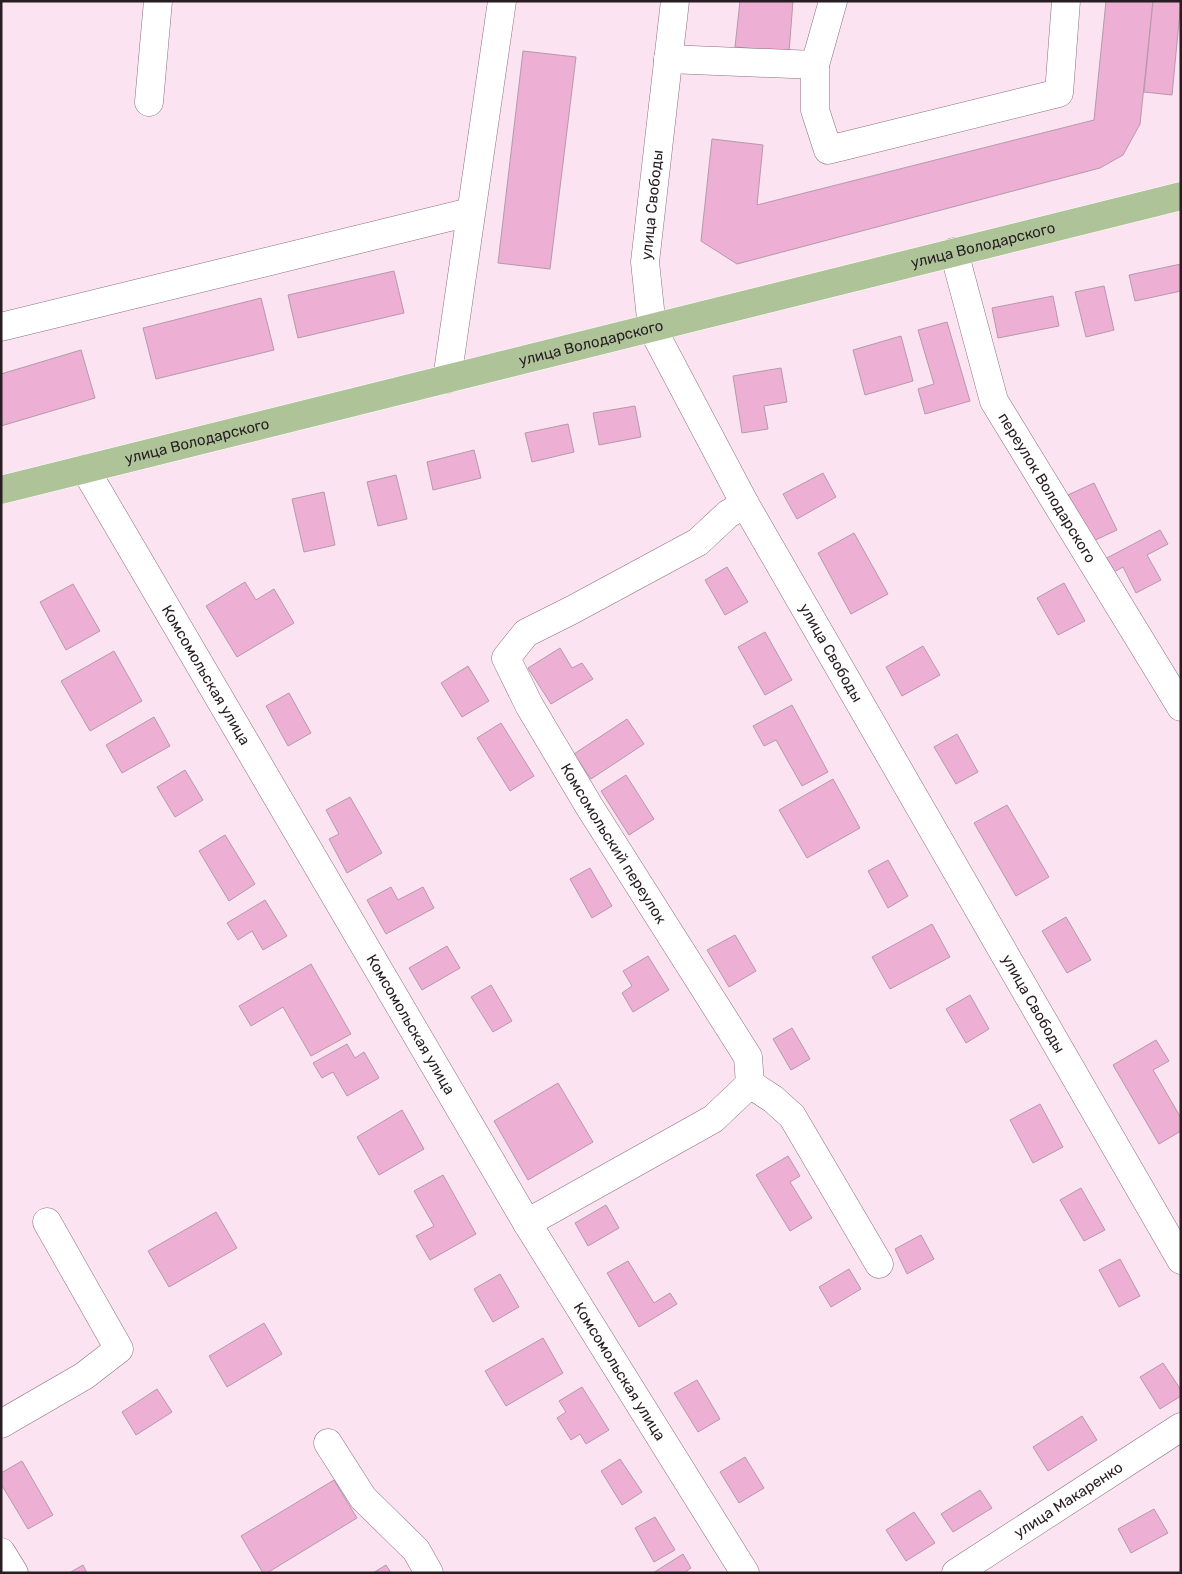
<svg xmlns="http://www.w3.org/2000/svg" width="1182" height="1574" viewBox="0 0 1182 1574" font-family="Rubik,sans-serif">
	<rect width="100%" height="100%" fill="#fce3f1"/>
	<g fill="#edafd4" stroke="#b699aa">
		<polygon points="740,1 793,1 789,52 735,47"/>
		<polygon points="1106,1 1153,1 1140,124 1123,155 1100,168 737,264 701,241 712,139 763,145 757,205 1094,120"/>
		<polygon points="1153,1 1181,1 1172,95 1144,92"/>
		<polygon points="523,51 576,57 550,269 498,263"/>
		<polygon points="1181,264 1181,291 1135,301 1129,275"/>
		<polygon points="394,271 404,313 298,338 288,295"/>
		<polygon points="1104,286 1114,330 1086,337 1075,292"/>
		<polygon points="1053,296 1059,326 998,338 992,308"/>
		<polygon points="261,298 274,350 156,379 143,328"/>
		<polygon points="947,322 970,401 925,414 918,389 934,384 918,330"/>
		<polygon points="901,336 913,381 865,395 853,350"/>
		<polygon points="81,350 95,398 1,426 1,374"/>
		<polygon points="781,368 787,402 764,406 768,429 742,433 733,376"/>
		<polygon points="635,406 641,437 599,445 593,413"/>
		<polygon points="568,424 574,452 532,462 525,433"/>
		<polygon points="474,450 481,478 433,490 427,462"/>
		<polygon points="823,473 836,497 797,519 783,494"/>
		<polygon points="396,475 407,519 378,526 367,482"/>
		<polygon points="1094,483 1117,530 1091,542 1068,495"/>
		<polygon points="324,492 335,545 304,552 292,499"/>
		<polygon points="1160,530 1168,544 1147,555 1161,580 1136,593 1123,567 1112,573 1105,559"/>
		<polygon points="854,533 888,594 851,614 818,553"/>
		<polygon points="727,567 748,602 725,615 705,580"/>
		<polygon points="245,582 256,600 274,589 294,623 237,657 206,606"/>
		<polygon points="1064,583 1085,621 1058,635 1037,598"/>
		<polygon points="73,584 100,631 66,650 40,602"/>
		<polygon points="765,632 792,680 765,695 738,647"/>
		<polygon points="923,646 940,675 902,696 886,667"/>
		<polygon points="560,648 572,668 582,663 593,679 551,704 528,668"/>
		<polygon points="114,651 142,701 90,731 61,681"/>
		<polygon points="468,666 489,701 462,717 441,683"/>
		<polygon points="289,693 311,733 288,746 266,706"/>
		<polygon points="792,705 828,772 802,786 776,740 764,746 753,726"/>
		<polygon points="154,717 170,746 122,773 106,745"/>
		<polygon points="627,719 644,744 591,779 574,754"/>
		<polygon points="501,723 534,776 510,791 477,738"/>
		<polygon points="957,734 978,772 956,784 934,747"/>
		<polygon points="185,770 203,800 175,817 157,787"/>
		<polygon points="626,775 654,819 629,835 601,791"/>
		<polygon points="833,779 860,828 807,858 779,810"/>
		<polygon points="350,797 382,853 347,873 329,839 339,834 326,810"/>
		<polygon points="1007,805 1049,877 1016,896 974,823"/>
		<polygon points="225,835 255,884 229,901 199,851"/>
		<polygon points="888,860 908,896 888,908 868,871"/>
		<polygon points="590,868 612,906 592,918 570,879"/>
		<polygon points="391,887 398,900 423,887 434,908 386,934 367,900"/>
		<polygon points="265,900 287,936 263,950 252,931 238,940 227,923"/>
		<polygon points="1066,917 1091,960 1067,973 1042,931"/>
		<polygon points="932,924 950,957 890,989 872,957"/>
		<polygon points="735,935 756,971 729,987 707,950"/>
		<polygon points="447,946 460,968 422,990 409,968"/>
		<polygon points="648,956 669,990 633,1012 622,993 632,986 623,971"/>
		<polygon points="311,964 351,1034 311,1056 283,1007 251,1026 239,1006"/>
		<polygon points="491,985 512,1021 493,1032 471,997"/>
		<polygon points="970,995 989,1029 966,1043 946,1009"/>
		<polygon points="792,1028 810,1059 791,1070 773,1039"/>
		<polygon points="1156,1040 1169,1061 1153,1070 1181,1118 1181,1131 1159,1144 1113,1065"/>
		<polygon points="347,1044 355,1058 364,1052 379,1078 347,1096 333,1072 322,1078 313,1063"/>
		<polygon points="558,1083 593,1142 528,1180 494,1121"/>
		<polygon points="1040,1104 1063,1147 1033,1163 1010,1120"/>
		<polygon points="402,1110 424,1149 379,1175 357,1137"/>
		<polygon points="788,1156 800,1176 790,1182 812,1218 790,1231 756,1175"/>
		<polygon points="443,1175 476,1234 430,1260 416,1236 434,1226 414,1191"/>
		<polygon points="1081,1188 1105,1230 1084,1241 1060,1200"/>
		<polygon points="606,1205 619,1228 588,1246 575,1223"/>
		<polygon points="216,1212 237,1248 169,1287 148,1251"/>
		<polygon points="921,1235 934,1259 907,1274 895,1249"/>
		<polygon points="1120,1259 1140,1296 1119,1307 1099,1270"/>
		<polygon points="628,1261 654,1303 670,1293 677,1304 639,1327 607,1273"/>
		<polygon points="849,1269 861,1289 831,1307 819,1287"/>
		<polygon points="500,1274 519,1307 493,1322 474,1289"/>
		<polygon points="264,1323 282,1354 227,1387 209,1356"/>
		<polygon points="543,1338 563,1373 506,1406 485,1371"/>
		<polygon points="1163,1363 1181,1390 1181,1396 1160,1409 1140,1377"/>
		<polygon points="697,1380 720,1419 698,1432 674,1393"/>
		<polygon points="582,1387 609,1430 586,1444 580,1434 571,1440 557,1418 566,1412 559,1401"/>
		<polygon points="157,1389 172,1412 136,1435 122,1412"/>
		<polygon points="1082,1416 1097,1440 1048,1471 1033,1447"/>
		<polygon points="745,1457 764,1488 739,1503 720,1472"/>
		<polygon points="620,1459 642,1492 622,1505 601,1471"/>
		<polygon points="22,1461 53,1515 28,1529 1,1484 1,1473"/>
		<polygon points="334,1480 357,1518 267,1573 263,1573 241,1536"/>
		<polygon points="980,1490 992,1508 953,1532 941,1514"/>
		<polygon points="1154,1509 1168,1533 1131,1553 1118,1529"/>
		<polygon points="914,1512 935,1543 906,1561 886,1530"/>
		<polygon points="655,1517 675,1550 654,1562 635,1528"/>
		<polygon points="683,1554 691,1568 684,1573 653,1573"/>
		<polygon points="83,1565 87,1573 69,1573"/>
		<polygon points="386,1565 391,1573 373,1573"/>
	</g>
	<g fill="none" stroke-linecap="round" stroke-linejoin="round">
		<defs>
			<g id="minor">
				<path id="s1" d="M675 1 645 262 652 328 745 504 1181 1260"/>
				<polyline points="833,1 815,65 815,110 828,150 1059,93 1066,1"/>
				<polyline points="668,59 815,65"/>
				<polyline points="149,102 158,1"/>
				<path id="s2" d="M954 252 994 401 1181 707"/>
				<polyline points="1,327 470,212"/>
				<polyline points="447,379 502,1"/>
				<path id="s3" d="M85 469 527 1223 745 1573"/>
				<path id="s4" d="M745 504 728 514 698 542 572 610 526 633 506 658 529 705 589 806 748 1057 750 1084"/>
				<polyline points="750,1084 773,1099 792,1116 879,1264"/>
				<polyline points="527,1223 713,1119 750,1084"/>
				<polyline points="1,1424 84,1376 119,1349 47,1222"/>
				<polyline points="328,1443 363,1498 416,1550 429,1573"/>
				<polyline points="1,1552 14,1573"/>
				<path id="s5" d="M956 1573 1181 1427"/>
			</g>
			<g id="major">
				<path id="s6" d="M1 490 1181 196"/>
			</g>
		</defs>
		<use href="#minor" stroke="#8c7080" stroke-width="29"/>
		<use href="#major" stroke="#fff" stroke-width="29"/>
		<use href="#minor" stroke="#fff" stroke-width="28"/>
		<use href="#major" stroke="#aec498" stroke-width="28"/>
	</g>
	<g text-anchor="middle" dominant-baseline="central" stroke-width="5" stroke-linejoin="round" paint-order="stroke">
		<g font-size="15" fill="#281d23" stroke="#fff">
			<text transform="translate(652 205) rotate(-84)">улица Свободы</text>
			<text stroke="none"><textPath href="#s6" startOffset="1012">улица Володарского</textPath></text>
			<text stroke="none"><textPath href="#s6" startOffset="608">улица Володарского</textPath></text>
			<text stroke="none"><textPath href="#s6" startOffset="202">улица Володарского</textPath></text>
			<text stroke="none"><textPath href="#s2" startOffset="256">переулок Володарского</textPath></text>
			<text stroke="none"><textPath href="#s1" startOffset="700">улица Свободы</textPath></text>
			<text stroke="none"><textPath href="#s3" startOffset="239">Комсомольская улица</textPath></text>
			<text stroke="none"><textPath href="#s4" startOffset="502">Комсомольский переулок</textPath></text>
			<text stroke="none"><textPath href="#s1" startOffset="1105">улица Свободы</textPath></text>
			<text stroke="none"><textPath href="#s3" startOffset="644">Комсомольская улица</textPath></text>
			<text stroke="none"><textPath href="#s3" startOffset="1049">Комсомольская улица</textPath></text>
			<text stroke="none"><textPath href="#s5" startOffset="134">улица Макаренко</textPath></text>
		</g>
	</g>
	<rect width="1182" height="1574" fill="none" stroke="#281d23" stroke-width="5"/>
</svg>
